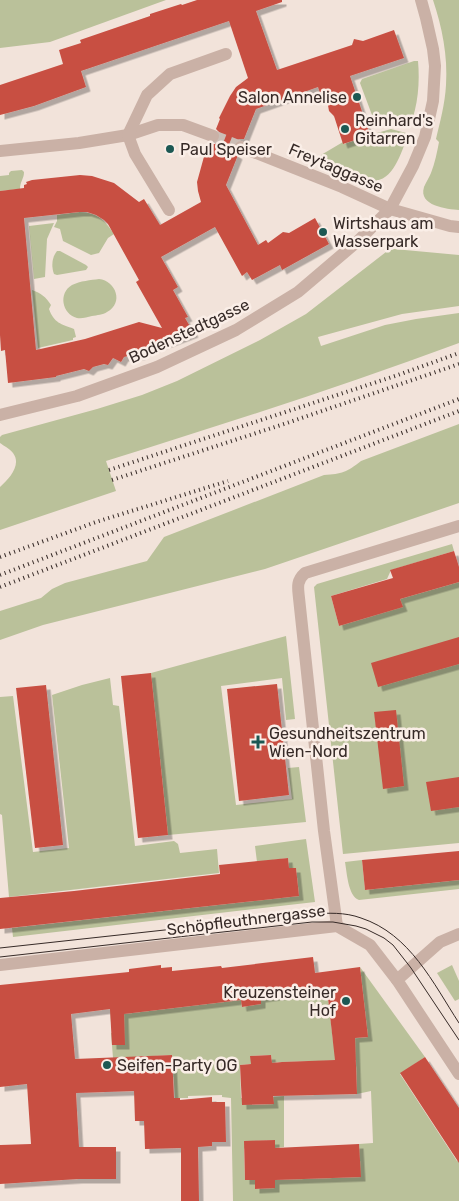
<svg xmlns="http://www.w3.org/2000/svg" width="459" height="1201" viewBox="0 0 459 1201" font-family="Rubik,sans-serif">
	<defs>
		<filter id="shadow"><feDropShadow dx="4.5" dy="4.5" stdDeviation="0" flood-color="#0004"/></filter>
	</defs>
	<rect width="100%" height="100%" fill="#f2e3da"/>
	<g fill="#bac19a" fill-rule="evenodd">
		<polygon points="0,0 166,0 50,42 0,48"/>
		<path d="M433 0H459V210C447 209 418 206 424 187 426 182 429 178 431 173 435 163 437 152 439 142L436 139C440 122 445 104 446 85 448 56 442 27 433 0Z"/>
		<path d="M414 61H418C420 82 418 106 410 126L388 120 375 123 360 83 362 79Z"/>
		<path d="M391 129 406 133 408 136C400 154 394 181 372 181L320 160 321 155 343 142 344 144 370 135Z"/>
		<path d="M22 170 24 172C24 179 20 181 20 189L0 191V176L9 175V173L11 171Z"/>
		<path d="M79 212C98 213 104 219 114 234L108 238 99 253 91 255 63 241 60 229 54 227 57 221V215Z"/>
		<polygon points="54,223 47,239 45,277 34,279 29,226"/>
		<path d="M394 249 459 255V306L402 314 318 337 321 346 385 325 416 319 459 313V343C343 386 225 424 106 461L116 491 0 530V487C9 479 22 465 13 453 9 448 4 446 0 443V437L2 435 97 409 142 395 177 381 260 340 306 314 386 252Z"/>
		<path d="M57 251H60L86 265 88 267 86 270 57 275 54 274C51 266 52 257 57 251Z"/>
		<path d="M99 279C116 281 124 303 107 312 103 315 97 315 92 316 87 317 82 319 77 318 62 314 58 293 72 285 80 281 91 280 99 279Z"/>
		<path d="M32 290C41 293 46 297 51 305L49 309C54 323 61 324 74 329L76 337 73 338V340L38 348Z"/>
		<path d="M459 424V503L265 569 43 625 0 640V611L41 598 52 589 65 583 147 561 164 537 324 475C342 474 347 472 361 461Z"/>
		<polygon points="452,544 454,551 391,570 387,579 331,596 339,626 402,607 400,599 459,582 459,843 343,854 314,587 317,584"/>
		<polygon points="286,636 295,719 286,720 282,678 221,686 236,805 292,799 288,768 299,767 306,822 168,835 151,673"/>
		<polygon points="110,678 113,705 119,706 135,846 174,841 178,844 180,853 217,849 219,873 9,897 2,815 0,814 0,697 13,696 33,852 69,848 52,695 82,685"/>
		<polygon points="306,839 315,902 13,937 12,928 299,896 296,868 289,868 288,858 257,862 255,846"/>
		<path d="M362 860 365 890 459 880V889L359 900C348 896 347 873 345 862Z"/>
		<polygon points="452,965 459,981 459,999 455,1001 437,973"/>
		<path d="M360 967 425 1057 400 1074 457 1161 459 1160V1201H233L231 1098 222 1097V1095L188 1096V1098H175L172 1055 113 1058 111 1033 124 1032V1022H111L110 1009 124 1014 241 1000 242 1007 261 1004V998L327 989 333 1041 368 1037ZM271 1055 272 1063 282 1062 356 1060 357 1094 371 1091 373 1143 359 1144 360 1177 275 1180V1188L256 1189 255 1180H245L244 1149 252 1141 274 1140 275 1148 284 1147V1096L273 1097V1104L252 1105V1098H241L240 1065 251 1064V1056Z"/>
	</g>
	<g fill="#c84f43" fill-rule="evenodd" filter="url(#shadow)">
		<path d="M197 0H282V2L256 11 277 70 352 45 354 39 363 41 394 30 404 58 350 76 370 135 343 144 334 116 329 111 326 94 321 96 318 87 256 109 244 139H240L236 140 233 144 234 152 238 155 226 185 258 245 266 240 268 243 283 232 289 233 315 218 329 244 282 270 280 265 252 280 247 272 242 276 215 227 161 257 178 287 173 290 188 317 185 318 194 333 143 352 140 356 135 354 124 357 121 362 113 358 108 365 104 364 93 367 89 371 84 369 56 376V377L8 383 5 350 1 351 0 335V191L24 188V185L27 184 26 182 32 180 80 175 92 176 114 183 139 202 144 199 160 225 201 202 198 191 197 182 205 153H206L210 144H215L220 139 221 134 216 129 220 119 219 118 230 96 236 87 248 78 229 21 81 71 86 87 34 106 0 115V85L63 64 59 50 81 43 80 40 150 16V14L181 4 182 5ZM79 212H87L96 215 104 220 108 224 139 280 136 282 162 328 139 322 85 339 36 350 24 218Z"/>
		<polygon points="454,551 459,567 459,582 400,599 403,607 339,626 331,596 393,578 390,570"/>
		<polygon points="459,637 459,664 378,687 371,663"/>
		<polygon points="151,673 168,835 138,838 121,676"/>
		<polygon points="277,684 289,795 239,801 227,689"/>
		<polygon points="46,685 63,845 35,848 16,688"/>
		<polygon points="396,710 404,786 383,789 374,712"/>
		<polygon points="459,777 459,807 431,811 426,782"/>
		<polygon points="459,851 459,880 365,890 362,860"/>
		<polygon points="288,858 289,868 296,868 299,896 0,929 0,898 74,891 220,874 219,865"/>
		<polygon points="313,957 315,973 360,967 368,1037 355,1038 357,1094 273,1096 274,1104 242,1105 240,1065 251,1064 250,1056 271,1055 272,1063 282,1062 335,1060 327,989 261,998 261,1004 242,1007 241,1000 124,1014 125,1045 112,1045 110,1009 71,1014 75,1059 172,1055 174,1098 180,1098 180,1100 212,1097 212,1102 225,1102 226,1142 212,1142 212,1146 198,1147 199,1201 181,1201 181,1148 145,1149 144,1121 135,1121 134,1091 76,1093 79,1147 116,1147 116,1179 78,1179 0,1184 0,1145 31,1144 27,1084 0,1087 0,985 129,972 129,969 161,965 161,968 172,967 172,971 221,966 222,968"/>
		<polygon points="425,1057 459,1108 459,1163 400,1073"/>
		<polygon points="275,1140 275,1148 359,1144 361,1177 275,1180 275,1188 255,1189 255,1180 245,1180 244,1141"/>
	</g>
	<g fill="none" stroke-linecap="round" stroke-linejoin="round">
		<polyline stroke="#ccbeb6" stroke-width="12" stroke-dasharray="12 6" stroke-linecap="butt" points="213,136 241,147"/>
		<g stroke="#cab1a6" stroke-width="12">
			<polyline points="241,147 342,187 390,209 450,226 459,227"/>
			<polyline points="0,151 79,143 128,135 158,125 183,125 213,136"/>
			<polyline points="169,210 135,154 128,135 147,95 170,74 226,54"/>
			<polyline points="0,415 77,396 157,367 236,330 298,292 358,241 390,209 413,166 425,137 433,101 435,66 433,49 426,18 421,0"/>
			<path d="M337 926 324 831 299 598C298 588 296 581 305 573L459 526"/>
			<polyline points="0,965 337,926 370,945 397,980"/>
		</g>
		<polyline stroke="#cab1a6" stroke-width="12" points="459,934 440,942 397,980 459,1074"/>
		<g stroke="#362a27" stroke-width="1">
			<path d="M0 948 311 914C328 913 345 912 361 918 410 934 433 983 459 1023"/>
			<polyline points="0,957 312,922 333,922 356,926 366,929 384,938 393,945 411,968 459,1040"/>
		</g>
		<g stroke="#362a27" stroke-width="4" stroke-dasharray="1 4" stroke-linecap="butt">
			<polyline points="109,470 398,375 459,353"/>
			<polyline points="112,480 287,423 459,364"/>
			<polyline points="0,557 96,522 228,481"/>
			<polyline points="0,575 459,399"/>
			<polyline points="0,587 459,411"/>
		</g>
	</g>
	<g fill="#1c5853" stroke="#faeee7" stroke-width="2">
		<circle cx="357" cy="97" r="5"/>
		<circle cx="345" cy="129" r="5"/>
		<circle cx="170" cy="149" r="5"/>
		<circle cx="323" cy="232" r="5"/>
		<path d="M255.5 734.5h5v5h5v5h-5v5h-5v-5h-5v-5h5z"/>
		<circle cx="346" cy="1001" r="5"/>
		<circle cx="107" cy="1065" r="5"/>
	</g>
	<g text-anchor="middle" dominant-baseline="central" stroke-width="5" stroke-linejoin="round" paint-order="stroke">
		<g font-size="16" fill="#362a27" stroke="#faeee7" text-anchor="start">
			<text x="347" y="97" text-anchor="end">Salon Annelise</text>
			<text x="355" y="120">Reinhard's<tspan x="355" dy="18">Gitarren</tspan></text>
			<text x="180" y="149">Paul Speiser</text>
			<text x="333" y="223">Wirtshaus am<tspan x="333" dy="18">Wasserpark</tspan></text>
			<text x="269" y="733">Gesundheitszentrum<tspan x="269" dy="18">Wien-Nord</tspan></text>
			<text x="336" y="992" text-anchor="end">Kreuzensteiner<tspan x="336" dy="18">Hof</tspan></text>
			<text x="117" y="1065">Seifen-Party OG</text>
		</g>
		<g font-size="16" fill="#362a27" stroke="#faeee7">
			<text transform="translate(336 168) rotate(23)">Freytaggasse</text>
			<text transform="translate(189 331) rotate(-25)">Bodenstedtgasse</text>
			<text transform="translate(246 920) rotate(-7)">Schöpfleuthnergasse</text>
		</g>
	</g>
</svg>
